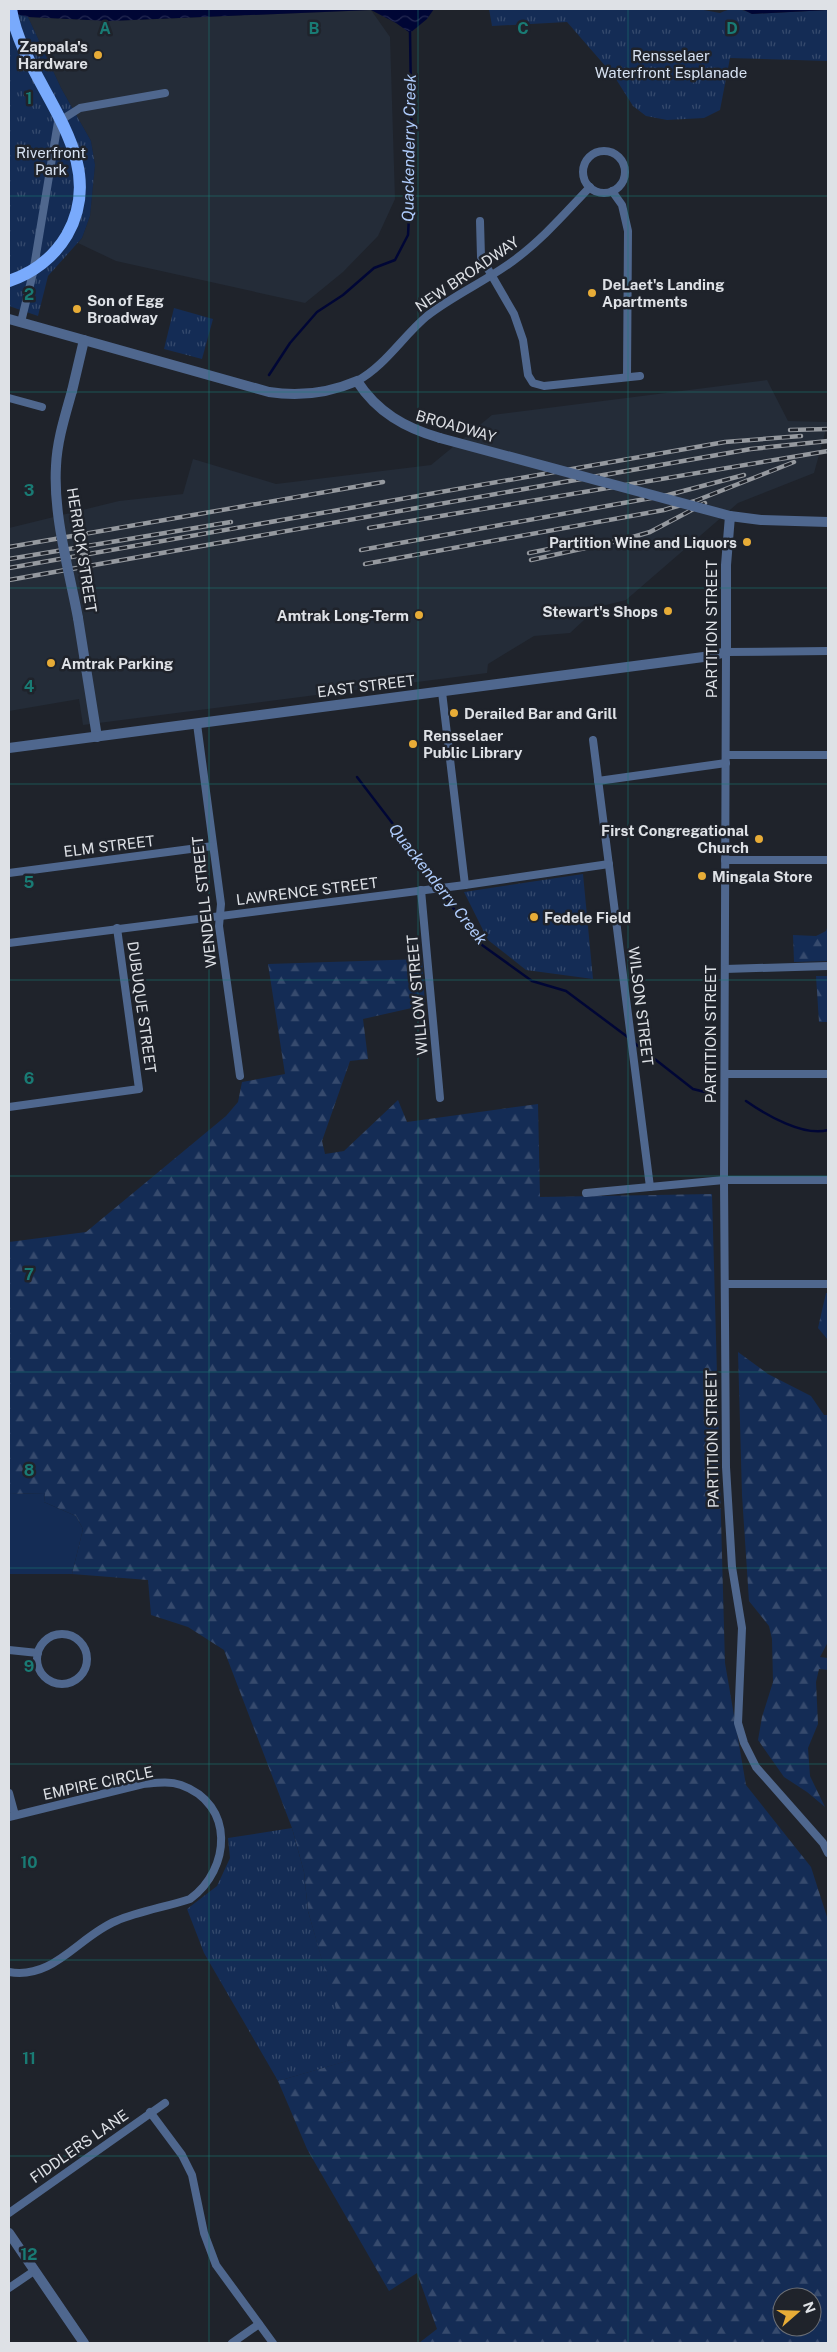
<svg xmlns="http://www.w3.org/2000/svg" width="837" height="2352" viewBox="0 0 837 2352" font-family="'Public Sans',sans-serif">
	<defs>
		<pattern id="forest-firs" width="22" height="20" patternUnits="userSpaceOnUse" patternTransform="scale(1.25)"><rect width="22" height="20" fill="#142c55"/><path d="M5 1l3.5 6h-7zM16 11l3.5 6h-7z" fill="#364a6d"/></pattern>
		<pattern id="park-tufts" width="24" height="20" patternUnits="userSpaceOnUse" patternTransform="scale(1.25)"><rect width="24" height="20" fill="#142c55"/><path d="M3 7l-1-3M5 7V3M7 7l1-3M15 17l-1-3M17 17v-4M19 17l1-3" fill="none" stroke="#364a6d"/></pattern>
		<pattern id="water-waves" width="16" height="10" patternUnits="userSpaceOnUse" patternTransform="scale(1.25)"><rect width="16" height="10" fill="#000635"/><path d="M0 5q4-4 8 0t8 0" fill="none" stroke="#252a52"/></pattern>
	</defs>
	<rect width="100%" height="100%" fill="#1f232b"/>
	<g fill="#242c38">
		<polygon points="371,10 390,37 395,199 378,236 343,272 305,303 116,261 78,243 82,238 90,216 95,165 91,141 61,88 28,17 109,21"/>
		<polygon points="767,380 788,421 828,422 814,473 738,503 626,600 598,607 570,633 534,636 488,664 487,673 83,725 79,699 9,711 9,528 119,501 183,494 193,459 276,484 431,465 492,415"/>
	</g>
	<polygon fill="#142c55" points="45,1493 44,1502 76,1516 83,1529 72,1574 9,1574 9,1494"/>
	<g fill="url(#forest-firs)" fill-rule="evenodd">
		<polygon points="828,925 828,961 794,962 793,935 816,936 826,931"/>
		<path d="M422 959 425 1005 363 1019 368 1059 350 1061 322 1141 325 1154 344 1151 398 1100 407 1122 538 1104 540 1197 712 1194 725 1663 746 1785 811 1867 828 1920V2343H419L437 2329 417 2273 389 2291 307 2149 278 2081 350 2060 308 1911 304 1872 292 1828 224 1650 188 1627 151 1615 148 1580 72 1574 83 1529 76 1516 44 1502 45 1493 9 1494V1242L86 1232 226 1116 238 1102 242 1082 285 1074 268 964ZM782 2297H812V2327H782Z"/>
		<polygon points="816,976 828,976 828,1022 819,1022"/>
		<polygon points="826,1293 828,1293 828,1340 818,1328"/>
		<polygon points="738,1352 768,1374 811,1396 824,1415 828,1415 828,1642 820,1657 828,1658 828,1670 819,1669 816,1682 818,1724 808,1748 810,1776 825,1807 807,1792 784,1777 758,1740 762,1717 773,1682 772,1639 769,1626 749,1601 742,1495"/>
	</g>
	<g fill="url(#park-tufts)">
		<polygon points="9,9 28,9 28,17 61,88 91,141 95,165 90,216 82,238 48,276 38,316 9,306"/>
		<path d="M489 9H698L720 13C732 7 740 8 752 14L828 10V61L730 58 720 110 704 118 667 120 646 116 633 106 614 76 567 22 492 26Z"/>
		<polygon points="174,308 213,319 202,359 164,349"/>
		<polygon points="583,874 593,979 526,970 488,940 464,892"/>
		<polygon points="292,1828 304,1872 308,1911 351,2060 278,2081 204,1953 187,1909 217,1886 230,1858 228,1838"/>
	</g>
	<g fill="url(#water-waves)">
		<polygon points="9,9 434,9 427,19 410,33 396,23 371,10 109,21 28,17 9,12"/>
		<polygon points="742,9 828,9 828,10 752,14"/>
	</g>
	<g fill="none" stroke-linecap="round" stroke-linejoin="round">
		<g stroke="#000635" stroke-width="2.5">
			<polyline points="269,375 290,343 317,312 343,295 374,268 395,260 408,235 412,163 410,32"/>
			<polyline points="357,777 406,841 437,886"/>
			<polyline points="440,891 482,945 532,981 566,991 629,1038"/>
			<polyline points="633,1042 693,1089 705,1092"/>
			<path d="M746 1101C766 1115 804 1137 828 1130"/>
		</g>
		<g stroke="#4f678e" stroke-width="8">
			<circle cx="604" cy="172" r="21"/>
			<polyline points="612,191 622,205 628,231 627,377"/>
			<polyline points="480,221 481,257 514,314 523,340 528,375 533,383 544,386 640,376"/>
			<polyline points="21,322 33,273 58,122 80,108 165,93"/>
			<path d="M357 381C385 366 403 336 427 316 454 295 486 281 513 261 543 239 565 213 590 187"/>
			<polyline points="9,398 42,407"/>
			<polyline points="828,651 726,652 724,1180 726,1467 732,1567 742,1628 738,1723 744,1743 756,1767 823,1843 828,1853"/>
			<polyline points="442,692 465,885"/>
			<polyline points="197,724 221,904 219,926 240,1076"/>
			<polyline points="593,740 650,1187"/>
			<polyline points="726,755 828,755"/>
			<polyline points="598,781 726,763"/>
			<polyline points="725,860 828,860"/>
			<polyline points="9,873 213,846"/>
			<polyline points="421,890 440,1098"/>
			<polyline points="9,943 465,885 609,864"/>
			<polyline points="725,969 828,966"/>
			<polyline points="725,1074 828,1074"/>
			<polyline points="9,1107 139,1089 117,928"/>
			<polyline points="586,1193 724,1180 828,1180"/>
			<polyline points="725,1284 828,1284"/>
			<circle cx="62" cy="1659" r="25"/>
			<polyline points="9,1650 38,1653"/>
			<polyline points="9,1793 15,1815"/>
			<path d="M9 1817 143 1784C156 1783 169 1781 181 1785 235 1804 231 1869 190 1899 166 1907 140 1911 116 1921 79 1936 54 1980 9 1972"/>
			<polyline points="150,2112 182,2155 192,2175 204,2233 216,2265 273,2343"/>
			<polyline points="9,2213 165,2103"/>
			<polyline points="9,2288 34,2271"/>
			<polyline points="232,2343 259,2324"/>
		</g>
		<g stroke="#4f678e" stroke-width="10">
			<path d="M9 319 269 392C300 397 329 393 357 381 377 412 405 428 440 438"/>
			<polyline points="72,391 84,340"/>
			<polyline points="78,618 97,737"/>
			<polyline points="9,748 711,656 726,652 726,565 730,516 761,520 828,522"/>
			<polyline points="9,2233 84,2343"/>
		</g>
		<defs>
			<g id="rail">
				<polyline points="790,430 828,429"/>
				<polyline points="369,528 828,451"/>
				<polyline points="9,547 383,482"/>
				<polyline points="361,550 668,495 744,475"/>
				<polyline points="529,553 549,549"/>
				<polyline points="9,559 231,522"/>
				<polyline points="531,560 626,539 650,532 705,503"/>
				<polyline points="365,564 664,510 695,501 794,462"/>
				<polyline points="9,568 725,442 801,436"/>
				<polyline points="9,580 751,449 828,441"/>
			</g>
		</defs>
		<use href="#rail" stroke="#95999f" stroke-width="4.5"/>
		<use href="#rail" stroke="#1f232b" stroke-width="2.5" stroke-dasharray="8" stroke-linecap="butt"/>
		<g stroke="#4f678e" stroke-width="10">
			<path d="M72 391C65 416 57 441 56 466 53 515 69 570 78 618"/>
			<polyline points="440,438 730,516"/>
		</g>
		<path stroke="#79aafc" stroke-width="12" d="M9 281C33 273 54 257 67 235 113 154 23 85 11 9"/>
	</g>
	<path fill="none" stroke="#197b74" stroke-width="1" stroke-opacity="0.55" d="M209 9V2343M418 9V2343M628 9V2343M9 196H828M9 392H828M9 588H828M9 784H828M9 980H828M9 1176H828M9 1372H828M9 1568H828M9 1764H828M9 1960H828M9 2156H828"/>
	<g fill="#e7ac37" stroke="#1f232b" stroke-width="2">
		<circle cx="98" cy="55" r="5"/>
		<circle cx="592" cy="293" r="5"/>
		<circle cx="77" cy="309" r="5"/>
		<circle cx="747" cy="542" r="5"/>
		<circle cx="668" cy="611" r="5"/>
		<circle cx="419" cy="615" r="5"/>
		<circle cx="51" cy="663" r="5"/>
		<circle cx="454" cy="713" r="5"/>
		<circle cx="413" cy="744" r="5"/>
		<circle cx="759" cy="839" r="5"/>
		<circle cx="702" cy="876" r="5"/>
		<circle cx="534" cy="917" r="5"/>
	</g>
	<g text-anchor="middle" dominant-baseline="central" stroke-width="5" stroke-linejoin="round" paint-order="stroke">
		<g font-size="15" font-weight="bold" fill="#dee1e6" stroke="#1f232b" text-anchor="start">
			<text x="88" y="46" text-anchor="end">Zappala's<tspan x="88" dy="17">Hardware</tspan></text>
			<text x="602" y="284">DeLaet's Landing<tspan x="602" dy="17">Apartments</tspan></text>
			<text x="87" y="300">Son of Egg<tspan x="87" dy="17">Broadway</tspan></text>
			<text x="737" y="542" text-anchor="end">Partition Wine and Liquors</text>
			<text x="658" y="611" text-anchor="end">Stewart's Shops</text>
			<text x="409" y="615" text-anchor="end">Amtrak Long-Term</text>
			<text x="61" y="663">Amtrak Parking</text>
			<text x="464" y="713">Derailed Bar and Grill</text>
			<text x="423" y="735">Rensselaer<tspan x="423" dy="17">Public Library</tspan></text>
			<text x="749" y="830" text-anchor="end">First Congregational<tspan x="749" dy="17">Church</tspan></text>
			<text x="712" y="876">Mingala Store</text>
			<text x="544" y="917">Fedele Field</text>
		</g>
		<g font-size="15" fill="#d6e1f1" stroke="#1f232b">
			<text x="671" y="55">Rensselaer<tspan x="671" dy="17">Waterfront Esplanade</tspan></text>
			<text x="51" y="152">Riverfront<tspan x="51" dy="17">Park</tspan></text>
		</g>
		<g font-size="15" fill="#dee1e6" stroke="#1f232b">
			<text transform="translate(467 274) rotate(-34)">NEW BROADWAY</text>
			<text transform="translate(456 426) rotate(16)">BROADWAY</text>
			<text transform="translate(82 550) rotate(81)">HERRICK STREET</text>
			<text transform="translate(711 629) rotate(-90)">PARTITION STREET</text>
			<text transform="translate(366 686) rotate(-7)">EAST STREET</text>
			<text transform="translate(109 846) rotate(-7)">ELM STREET</text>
			<text transform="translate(307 891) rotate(-7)">LAWRENCE STREET</text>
			<text transform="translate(204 902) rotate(-96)">WENDELL STREET</text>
			<text transform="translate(417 995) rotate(-95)">WILLOW STREET</text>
			<text transform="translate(641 1006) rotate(83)">WILSON STREET</text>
			<text transform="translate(142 1007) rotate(82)">DUBUQUE STREET</text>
			<text transform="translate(710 1034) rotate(-90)">PARTITION STREET</text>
			<text transform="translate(712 1439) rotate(-91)">PARTITION STREET</text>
			<text transform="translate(98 1783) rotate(-12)">EMPIRE CIRCLE</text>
			<text transform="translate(79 2146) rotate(-35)">FIDDLERS LANE</text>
		</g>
		<g font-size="16" font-style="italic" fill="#afccfc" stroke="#1f232b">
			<text transform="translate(409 148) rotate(-89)">Quackenderry Creek</text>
			<text transform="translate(438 884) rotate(52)">Quackenderry Creek</text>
		</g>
	</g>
	<g font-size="16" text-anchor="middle" font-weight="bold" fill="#197b74" stroke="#1f232b" stroke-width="5" stroke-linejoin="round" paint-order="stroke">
		<text x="105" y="34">A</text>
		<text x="314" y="34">B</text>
		<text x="523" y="34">C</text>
		<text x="732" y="34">D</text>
		<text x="29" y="104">1</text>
		<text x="29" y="300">2</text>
		<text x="29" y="496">3</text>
		<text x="29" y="692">4</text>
		<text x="29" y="888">5</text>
		<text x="29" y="1084">6</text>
		<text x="29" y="1280">7</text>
		<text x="29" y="1476">8</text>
		<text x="29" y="1672">9</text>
		<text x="29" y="1868">10</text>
		<text x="29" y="2064">11</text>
		<text x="29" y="2260">12</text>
	</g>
	<rect width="837" height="2352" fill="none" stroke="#dee1e6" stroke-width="20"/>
	<g transform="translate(797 2312) rotate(70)"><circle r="24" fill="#1f232b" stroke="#6b6f76"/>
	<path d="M0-4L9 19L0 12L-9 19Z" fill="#e7ac37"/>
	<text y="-8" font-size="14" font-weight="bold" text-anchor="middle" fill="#dee1e6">N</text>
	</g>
</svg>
